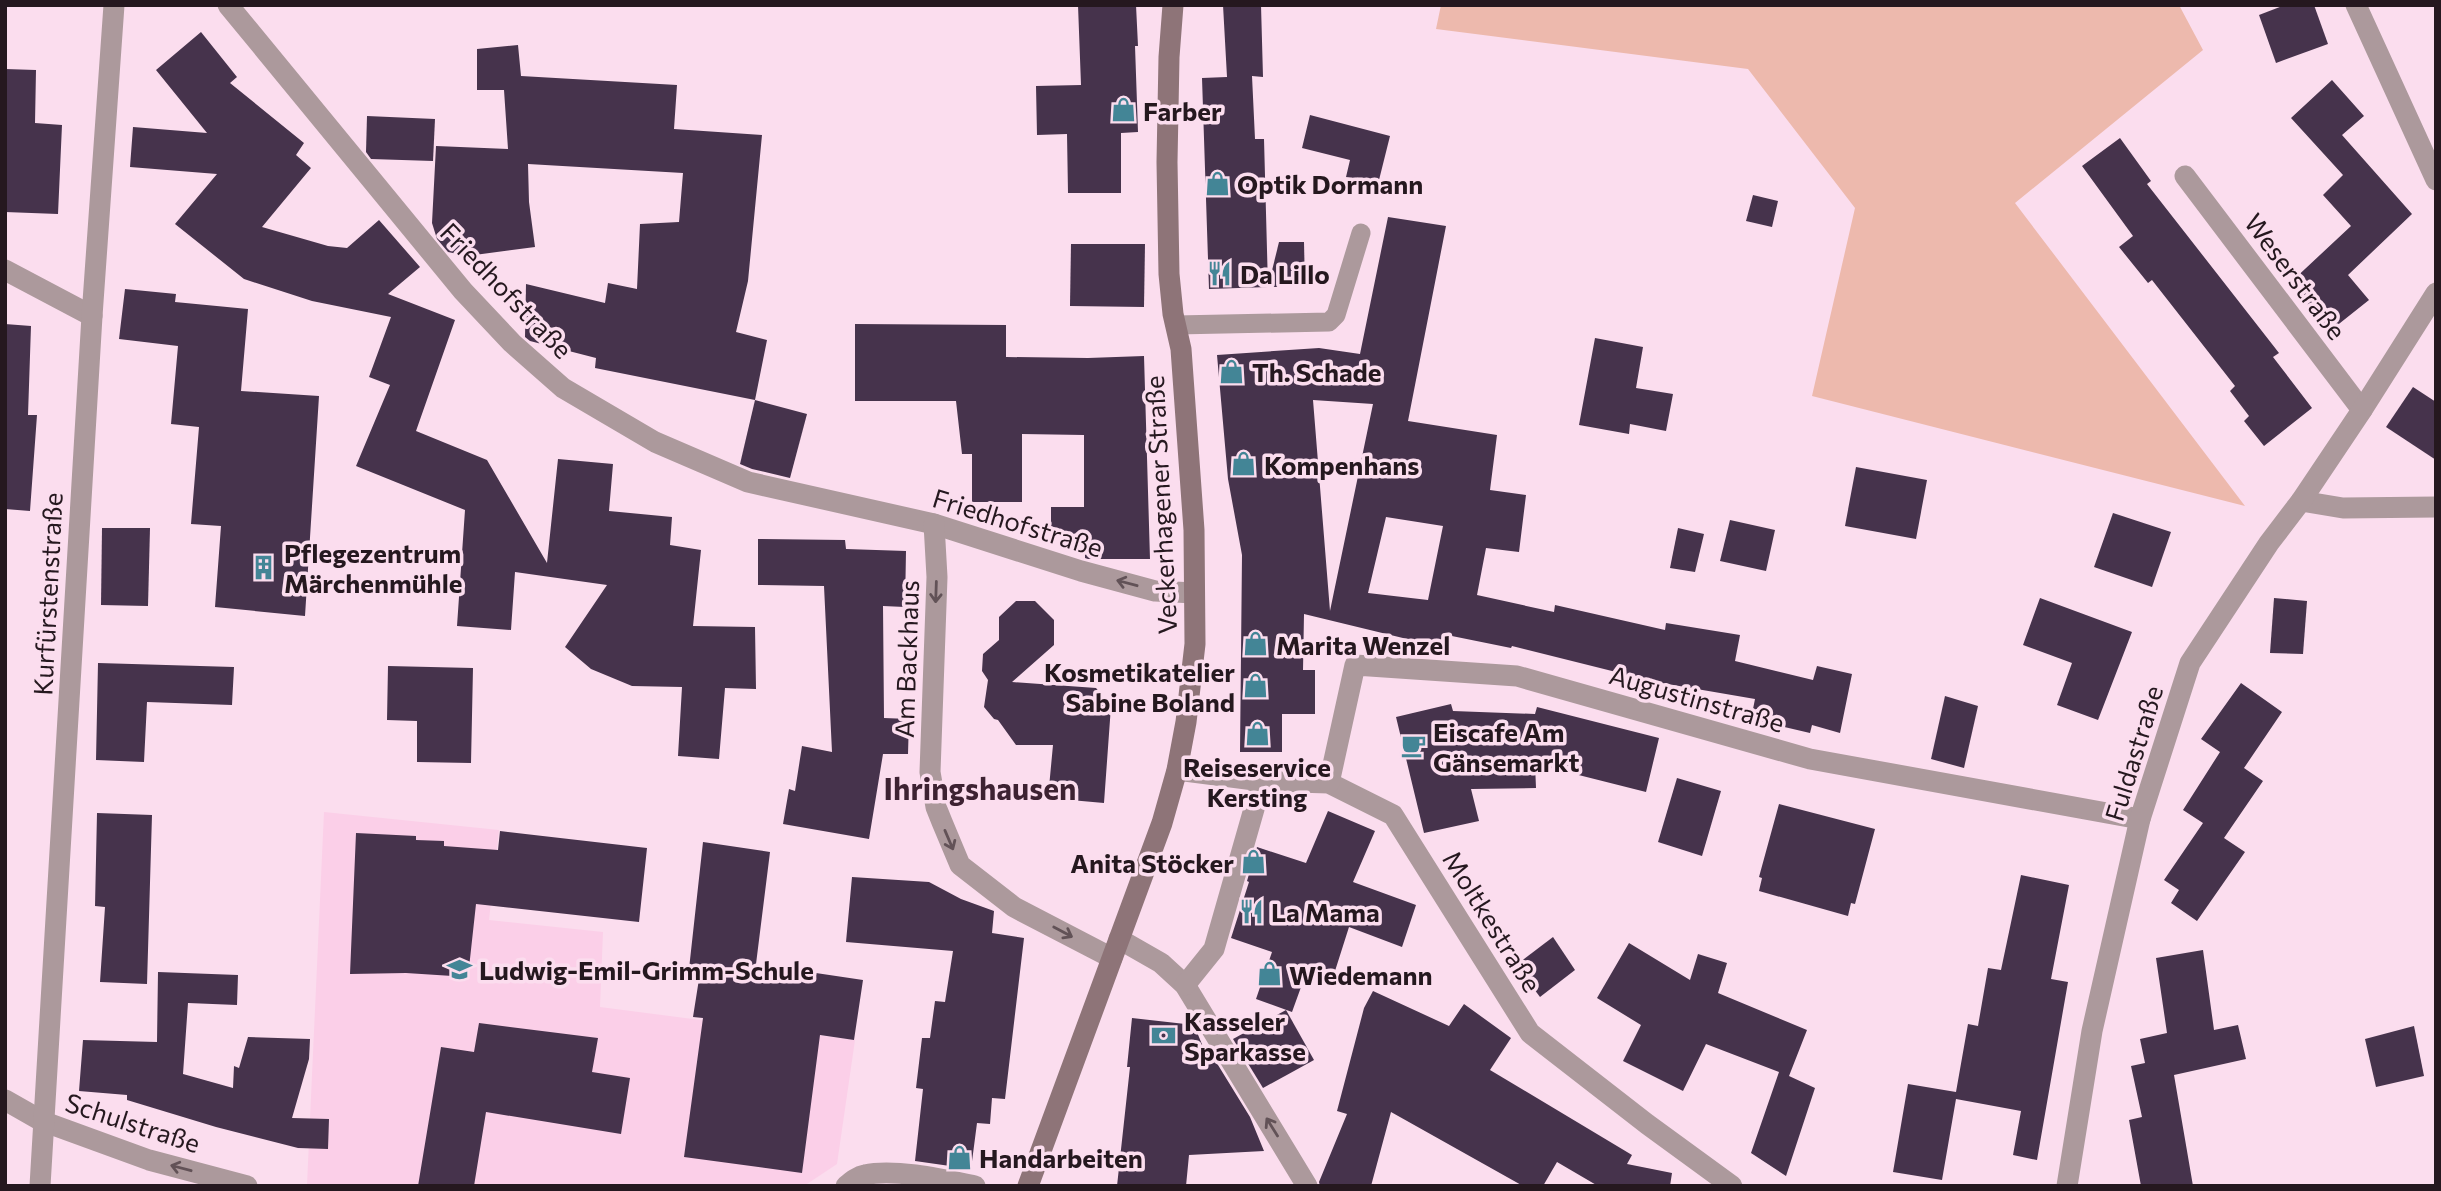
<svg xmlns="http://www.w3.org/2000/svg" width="2441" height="1191" viewBox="0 0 2441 1191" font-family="Commissioner,sans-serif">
	<rect width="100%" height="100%" fill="#fbddee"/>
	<polygon fill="#fbcfe8" points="324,812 499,830 489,920 603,932 600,1007 855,1040 837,1164 804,1186 307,1185"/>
	<polygon fill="#edb9ad" points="1441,5 2179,5 2203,50 2015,203 2245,506 1812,396 1855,208 1748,69 1436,29"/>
	<g fill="#46334c" fill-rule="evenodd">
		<polygon points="1078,5 1136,5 1138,46 1135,46 1138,132 1121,133 1121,193 1068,193 1067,134 1037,135 1036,86 1081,85"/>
		<polygon points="1223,5 1261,5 1263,77 1252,76 1255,139 1264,139 1268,287 1209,289 1202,78 1227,77"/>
		<polygon points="2285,5 2314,5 2328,44 2276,63 2259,15"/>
		<polygon points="201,32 237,77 230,83 304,143 296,155 311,168 262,227 328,246 347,248 379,220 420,267 388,294 455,320 416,431 487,460 547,563 558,459 613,464 609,511 672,517 670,545 701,550 693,626 755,627 756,689 725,688 719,759 678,756 682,687 632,686 591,669 565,647 607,585 515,572 511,630 457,626 465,510 356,466 390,385 369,377 391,317 312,301 244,279 175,224 217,174 130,167 133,127 207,133 156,70"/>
		<polygon points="518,45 521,76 677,85 674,129 762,135 748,281 736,332 767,340 755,400 595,368 596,358 530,341 525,337 526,284 605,303 608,283 637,289 640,224 679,222 683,173 528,164 529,202 535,247 467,256 448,252 437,239 432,223 436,146 508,149 504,90 477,90 477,49"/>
		<polygon points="5,69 36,70 35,123 62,125 58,214 5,212"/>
		<polygon points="2332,80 2364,116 2342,135 2412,214 2348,275 2369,300 2330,331 2290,283 2351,226 2323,195 2343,175 2291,118"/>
		<polygon points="1310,115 1390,136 1378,184 1346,177 1350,160 1302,148"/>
		<polygon points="367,116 435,119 433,161 371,159 366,152"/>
		<polygon points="2120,138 2151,181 2147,184 2279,353 2273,357 2312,408 2264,446 2244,421 2249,416 2230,391 2235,386 2152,280 2148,283 2119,247 2133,236 2082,166"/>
		<polygon points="1753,195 1778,201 1772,227 1746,221"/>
		<path d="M1388 217 1446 226 1408 421 1497 435 1490 490 1526 495 1519 552 1486 548 1477 595 1554 612 1555 605 1665 630 1666 623 1740 635 1735 661 1813 680 1817 666 1852 674 1840 733 1812 725 1810 733 1751 719 1755 699 1656 682 1512 646 1511 648 1442 634 1440 647 1304 614 1303 670H1315V714H1282V752H1240L1242 555 1228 479 1217 355 1319 348 1360 354ZM1313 400 1373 404 1330 611ZM1386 517 1443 526 1428 600 1368 593Z"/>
		<polygon points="1279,242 1304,242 1305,287 1268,287"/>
		<polygon points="1071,244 1145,244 1144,307 1070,306"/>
		<polygon points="125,289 176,294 175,302 248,309 241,391 319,396 305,616 215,607 221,526 191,524 199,427 171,424 178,346 119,339"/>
		<polygon points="5,324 31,326 28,415 37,415 30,511 5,509"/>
		<polygon points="855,324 1006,325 1006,357 1088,358 1144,356 1150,559 1088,559 1085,558 1085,534 1051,534 1051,507 1084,507 1084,435 1022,434 1022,502 972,502 972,454 962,454 956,401 855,401"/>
		<polygon points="1595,338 1643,347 1636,388 1673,394 1666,431 1630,424 1629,434 1579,425"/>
		<polygon points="2413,387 2436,402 2436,460 2386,427"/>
		<polygon points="755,400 807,414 790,478 752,469 740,464"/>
		<polygon points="1856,467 1927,480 1916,539 1845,526"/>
		<polygon points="2113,513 2171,532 2152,587 2094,567"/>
		<polygon points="1730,520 1775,530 1766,571 1720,561"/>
		<polygon points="102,528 150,528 148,606 101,605"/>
		<polygon points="1678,528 1704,534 1695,572 1670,568"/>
		<polygon points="758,539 845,540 846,549 906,551 905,607 883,606 884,718 909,719 908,754 883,754 869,839 783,824 789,789 795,791 802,746 832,752 824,586 758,585"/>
		<polygon points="2040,598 2132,632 2098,720 2057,705 2072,663 2023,645"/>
		<polygon points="2274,598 2307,601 2303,654 2270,653"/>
		<polygon points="1016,601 1035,601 1054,620 1054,645 1012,682 1096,688 1111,706 1104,803 1048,798 1053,745 1016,745 998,720 994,719 984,707 988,680 982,671 983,654 999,640 999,617"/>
		<polygon points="98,663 234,667 232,705 147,702 144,762 96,760"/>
		<polygon points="388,666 473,668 471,763 417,762 417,721 387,720"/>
		<polygon points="2241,683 2282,712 2244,768 2263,781 2224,838 2245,852 2197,921 2171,903 2179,890 2164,880 2203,823 2183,810 2220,752 2201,739"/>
		<polygon points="1945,696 1978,706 1964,768 1931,759"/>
		<polygon points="1451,704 1453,711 1535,714 1537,707 1659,738 1646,792 1535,764 1536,788 1471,789 1479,821 1424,833 1396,717"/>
		<polygon points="1677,778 1721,791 1702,856 1658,842"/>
		<polygon points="1779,804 1875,829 1855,904 1851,903 1848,916 1759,891 1762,878 1759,877"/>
		<polygon points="1328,811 1375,831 1353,882 1416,905 1402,947 1349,927 1335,971 1309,965 1292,1012 1256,999 1272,952 1231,938 1249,882 1247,881 1257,847 1306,863"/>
		<polygon points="97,813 152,815 147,984 100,982 105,907 95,906"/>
		<polygon points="500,831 647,848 639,922 476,904 468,977 406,973 350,974 356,833 416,836 416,840 444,841 444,846 498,850"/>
		<polygon points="703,842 770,852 756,964 863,980 854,1040 820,1035 802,1173 684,1157 703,1018 693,1017 699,979 688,978"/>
		<polygon points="2021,875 2069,885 2051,979 2068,982 2037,1160 2013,1155 2021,1111 1956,1099 1942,1180 1893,1172 1908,1084 1956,1092 1968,1024 1978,1026 1988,968 2001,970"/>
		<polygon points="852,877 929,882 961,899 994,911 992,933 1024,938 1005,1099 992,1098 990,1124 977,1123 971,1169 915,1161 923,1089 916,1088 922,1038 930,1038 935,1001 945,1002 953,951 846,942"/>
		<polygon points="1553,937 1575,970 1540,997 1516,965"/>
		<polygon points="1629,943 1690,980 1698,954 1727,963 1718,993 1807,1030 1789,1076 1815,1088 1786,1176 1751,1153 1779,1072 1706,1044 1683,1091 1623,1061 1641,1025 1597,998"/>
		<polygon points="2203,950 2214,1030 2238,1025 2246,1059 2174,1075 2193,1186 2141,1186 2129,1120 2142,1117 2131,1066 2145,1063 2140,1039 2167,1033 2156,958"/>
		<polygon points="158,972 238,975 237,1005 188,1003 183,1074 233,1088 234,1066 239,1068 248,1037 310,1039 309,1059 292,1118 329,1119 328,1149 298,1148 216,1127 127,1100 127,1095 79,1091 83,1040 157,1042"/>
		<polygon points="1373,991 1449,1026 1464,1004 1511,1038 1490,1070 1632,1155 1627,1164 1672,1173 1670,1186 1598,1186 1557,1162 1543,1186 1523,1186 1391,1112 1371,1186 1320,1186 1319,1182 1347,1114 1337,1111 1364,1008"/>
		<polygon points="1286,1010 1314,1060 1263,1088 1233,1039"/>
		<polygon points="1132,1018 1194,1025 1206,1054 1210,1052 1250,1117 1264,1151 1189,1155 1186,1186 1117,1186 1130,1067 1127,1067"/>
		<polygon points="479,1023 598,1038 592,1072 630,1078 621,1134 486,1112 474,1186 418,1186 441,1047 474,1052"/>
		<polygon points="2414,1026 2424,1076 2376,1087 2365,1039"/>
	</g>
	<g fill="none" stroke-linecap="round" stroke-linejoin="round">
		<polyline stroke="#ac999c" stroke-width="19" points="1176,325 1329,322 1336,315 1361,233"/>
		<g stroke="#ac999c" stroke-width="21">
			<polyline points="228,5 463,291 512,343 563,388 655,442 748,482 934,524 1081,571 1155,591 1194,593"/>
			<polyline points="2356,5 2436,180"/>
			<polyline points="2185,176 2362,410"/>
			<polyline points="5,270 92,316"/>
			<polyline points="2301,501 2343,508 2436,507"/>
			<polyline points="934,524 937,577 930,772 936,807 942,822 960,865 1014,907 1112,958"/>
			<polyline points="1177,770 1262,781 1329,783 1393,815 1530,1033 1647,1124 1732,1186"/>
			<polyline points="1329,783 1355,665 1517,676 1810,759 2140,819"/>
			<polyline points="1119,939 1161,963 1185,985 1307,1186"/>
			<polyline points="1185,985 1214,949 1262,781"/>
			<polyline points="5,1100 42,1121 149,1160 247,1186"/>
			<polyline points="40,1186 92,316 114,5"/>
			<path d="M846 1186C852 1181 858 1176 865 1175 894 1168 946 1180 975 1186"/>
			<polyline points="2067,1186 2092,1031 2140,819 2190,663 2269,543 2301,501 2362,410 2436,293"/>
		</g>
		<polyline stroke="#8e7478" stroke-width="21" points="1028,1186 1162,823 1177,770 1186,722 1195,644 1194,530 1181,349 1173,314 1169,274 1167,162 1169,57 1173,5"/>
	</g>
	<defs><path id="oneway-shaft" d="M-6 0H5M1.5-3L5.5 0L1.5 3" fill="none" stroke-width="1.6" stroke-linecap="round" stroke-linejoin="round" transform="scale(1.75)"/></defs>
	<g stroke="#625257">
		<use href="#oneway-shaft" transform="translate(1127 583) rotate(-165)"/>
		<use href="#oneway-shaft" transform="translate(936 592) rotate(92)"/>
		<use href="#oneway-shaft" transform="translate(949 840) rotate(67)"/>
		<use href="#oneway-shaft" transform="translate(1063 932) rotate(28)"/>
		<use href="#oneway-shaft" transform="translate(1272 1127) rotate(-122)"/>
		<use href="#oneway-shaft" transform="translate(181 1168) rotate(-165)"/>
	</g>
	<defs>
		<symbol id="shop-bare" viewBox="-9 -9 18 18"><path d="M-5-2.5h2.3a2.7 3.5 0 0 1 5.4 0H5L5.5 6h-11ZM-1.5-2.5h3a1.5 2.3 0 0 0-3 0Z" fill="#438596" stroke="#fbddee" stroke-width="2.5" paint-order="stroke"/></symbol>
		<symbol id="restaurant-bare" viewBox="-9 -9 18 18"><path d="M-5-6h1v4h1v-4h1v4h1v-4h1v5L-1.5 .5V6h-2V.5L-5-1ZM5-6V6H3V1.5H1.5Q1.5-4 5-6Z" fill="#438596" stroke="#fbddee" stroke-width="2.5" paint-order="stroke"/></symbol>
		<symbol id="building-bare" viewBox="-9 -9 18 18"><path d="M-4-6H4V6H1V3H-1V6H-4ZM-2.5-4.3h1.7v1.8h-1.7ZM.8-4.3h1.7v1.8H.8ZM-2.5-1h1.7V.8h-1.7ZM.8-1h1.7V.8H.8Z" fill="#438596" stroke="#fbddee" stroke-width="2.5" paint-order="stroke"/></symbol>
		<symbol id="cafe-bare" viewBox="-9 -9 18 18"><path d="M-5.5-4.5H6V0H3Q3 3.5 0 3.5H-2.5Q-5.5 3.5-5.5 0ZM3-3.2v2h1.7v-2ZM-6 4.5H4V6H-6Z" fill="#438596" stroke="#fbddee" stroke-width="2.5" paint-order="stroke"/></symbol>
		<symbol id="school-bare" viewBox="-9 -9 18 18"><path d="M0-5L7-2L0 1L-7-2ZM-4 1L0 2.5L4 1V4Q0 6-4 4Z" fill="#438596" stroke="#fbddee" stroke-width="2.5" paint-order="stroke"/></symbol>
		<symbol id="bank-bare" viewBox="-9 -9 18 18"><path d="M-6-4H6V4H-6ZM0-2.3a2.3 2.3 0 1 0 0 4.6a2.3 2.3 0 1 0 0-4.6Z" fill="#438596" stroke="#fbddee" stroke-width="2.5" paint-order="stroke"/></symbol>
	</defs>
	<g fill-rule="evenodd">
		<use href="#shop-bare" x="1106" y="92" width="35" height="35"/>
		<use href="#shop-bare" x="1200" y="166" width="35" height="35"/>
		<use href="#restaurant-bare" x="1202" y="256" width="35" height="35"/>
		<use href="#shop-bare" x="1214" y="354" width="35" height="35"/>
		<use href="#shop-bare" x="1226" y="446" width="35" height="35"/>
		<use href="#building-bare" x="246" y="550" width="35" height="35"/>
		<use href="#shop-bare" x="1238" y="626" width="35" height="35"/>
		<use href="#shop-bare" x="1238" y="668" width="35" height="35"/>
		<use href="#shop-bare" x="1240" y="716" width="35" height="35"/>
		<use href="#cafe-bare" x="1396" y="728" width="35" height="35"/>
		<use href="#shop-bare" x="1236" y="844" width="35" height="35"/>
		<use href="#restaurant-bare" x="1234" y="894" width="35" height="35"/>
		<use href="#school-bare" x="442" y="952" width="35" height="35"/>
		<use href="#shop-bare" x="1252" y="956" width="35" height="35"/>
		<use href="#bank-bare" x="1146" y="1018" width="35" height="35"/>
		<use href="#shop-bare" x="942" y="1140" width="35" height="35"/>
	</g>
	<g text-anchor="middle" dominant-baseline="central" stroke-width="7" stroke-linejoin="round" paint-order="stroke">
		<g font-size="26" font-weight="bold" fill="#25181f" stroke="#fbddee" text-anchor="start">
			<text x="1143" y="110">Farber</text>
			<text x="1237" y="183">Optik Dormann</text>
			<text x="1240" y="273">Da Lillo</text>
			<text x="1252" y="371">Th. Schade</text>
			<text x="1264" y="464">Kompenhans</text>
			<text x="284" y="552">Pflegezentrum<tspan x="284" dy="30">Märchenmühle</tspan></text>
			<text x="1276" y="644">Marita Wenzel</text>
			<text x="1235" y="671" text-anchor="end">Kosmetikatelier<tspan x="1235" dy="30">Sabine Boland</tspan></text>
			<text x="1433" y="731">Eiscafe Am<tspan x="1433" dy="30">Gänsemarkt</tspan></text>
			<text x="1257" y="766" text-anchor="middle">Reiseservice<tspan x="1257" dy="30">Kersting</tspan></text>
			<text x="1234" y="862" text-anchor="end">Anita Stöcker</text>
			<text x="1271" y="911">La Mama</text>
			<text x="479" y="969">Ludwig-Emil-Grimm-Schule</text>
			<text x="1289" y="974">Wiedemann</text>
			<text x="1184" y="1020">Kasseler<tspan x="1184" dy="30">Sparkasse</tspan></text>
			<text x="979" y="1157">Handarbeiten</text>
		</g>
		<g font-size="26" fill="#25181f" stroke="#fbddee">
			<text transform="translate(2296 276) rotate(53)">Weserstraße</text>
			<text transform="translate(507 290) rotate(46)">Friedhofstraße</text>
			<text transform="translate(1160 505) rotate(-93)">Veckerhagener Straße</text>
			<text transform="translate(1018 522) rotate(17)">Friedhofstraße</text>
			<text transform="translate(47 594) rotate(-87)">Kurfürstenstraße</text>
			<text transform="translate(906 659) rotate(-88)">Am Backhaus</text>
			<text transform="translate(1697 698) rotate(16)">Augustinstraße</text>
			<text transform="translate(2133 753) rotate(-73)">Fuldastraße</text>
			<text transform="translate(1493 921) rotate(58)">Moltkestraße</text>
			<text transform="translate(133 1122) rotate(18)">Schulstraße</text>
		</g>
		<g font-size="30" font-weight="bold" fill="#3d2232" stroke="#fbddee">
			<text x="980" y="787">Ihringshausen</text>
		</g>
	</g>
	<rect width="2441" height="1191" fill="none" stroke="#25181f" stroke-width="14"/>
</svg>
